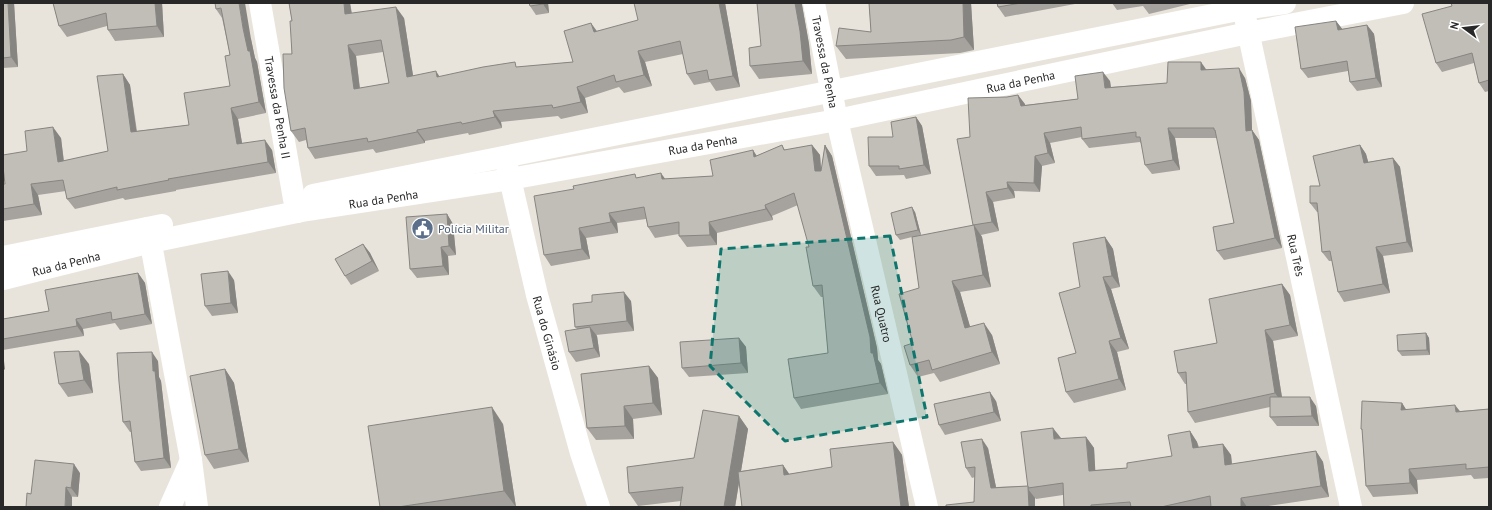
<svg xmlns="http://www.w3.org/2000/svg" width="1492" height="510" viewBox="0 0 1492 510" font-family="'PT Sans',sans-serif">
	<rect width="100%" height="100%" fill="#e9e4db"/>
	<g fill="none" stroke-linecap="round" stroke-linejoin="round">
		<g stroke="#fff" stroke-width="22">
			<path id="s1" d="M260 3 294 199 297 212"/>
			<path id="s2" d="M814 3 837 120 927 507"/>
			<path id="s3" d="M1242 3 1351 507"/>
			<path id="s4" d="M505 157 537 295 581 453 599 507"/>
			<polyline points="148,228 191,460 197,507"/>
			<polyline points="170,507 191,460"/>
		</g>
		<g stroke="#fff" stroke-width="22">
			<polyline points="313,195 1243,9 1285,3"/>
			<polyline points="3,257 162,225"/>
			<path id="s5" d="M3 279 151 242 302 211 510 179 837 120 1248 33 1403 3"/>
		</g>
	</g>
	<g fill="#a6a39e" fill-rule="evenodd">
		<polygon points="3,3 14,3 18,67 3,68"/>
		<polygon points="53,3 162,3 164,37 115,41 108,30 107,26 67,37 59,26"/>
		<polygon points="215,3 251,39 255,58 257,62 266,113 238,119 242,143 272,150 276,173 176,190 176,191 125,200 123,198 75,209 67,199 66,191 38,195 42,215 3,221 3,184 5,184 27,151 61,138 64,161 108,151 123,74 130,85 137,131 189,125 230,86 230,55 222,18 216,9"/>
		<path d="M289 3H350L352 13 404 18 413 76 439 77 519 67 573 62 597 31 725 3 740 87 716 91 710 82 694 85 687 74 683 54 645 62 652 86 624 93 619 87 585 98 588 113 561 119 558 116 501 122 502 128 469 135 468 133 425 141V143L376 153 373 149 315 159 308 148 306 140 299 142 291 131 292 21ZM383 52 389 83 360 88 356 56Z"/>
		<polygon points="548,3 549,13 536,15 530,6"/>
		<polygon points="869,3 971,3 974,50 960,53 846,59 836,46 871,32"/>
		<polygon points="997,3 1075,3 1075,4 1005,17 998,7"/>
		<polygon points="1112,3 1194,3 1149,14 1143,6 1117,10"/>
		<polygon points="1489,3 1489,91 1485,92 1479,83 1474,63 1442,72 1436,63"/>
		<polygon points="802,5 809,44 812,74 759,79 750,66 761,46"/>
		<polygon points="1336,21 1342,29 1367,25 1374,34 1382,87 1357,91 1350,82 1348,71 1308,78 1301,69"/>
		<polygon points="1207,70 1245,78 1251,101 1252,130 1259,140 1282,248 1224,260 1217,251 1234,223 1217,138 1175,138 1180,170 1152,174 1145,165 1142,145 1140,142 1089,148 1082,139 1082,137 1050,143 1055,163 1042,166 1040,192 1014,191 1015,198 993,202 999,231 981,235 982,237 991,287 960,292 970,327 992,335 1000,364 940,382 934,373 918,377 910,365 919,288 912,237 900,240 896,235 915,212 921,235 913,237 974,226 970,137 1007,97 1018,95 1025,105 1078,99 1110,81 1111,87 1167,83"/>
		<polygon points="916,117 922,126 931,174 906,179 904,175 876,176 869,166 893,137"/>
		<polygon points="782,145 785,150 812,145 820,155 821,171 825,145 832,156 877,348 878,360 881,364 888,394 801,409 794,398 828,353 823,297 821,297 813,286 809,247 798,205 772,216 773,220 717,233 717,245 687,247 679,236 679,234 655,238 648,227 646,219 617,223 618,233 586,238 590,259 551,266 544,255 638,177 665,179 713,176 753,150 756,156"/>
		<polygon points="1360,145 1366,154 1368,162 1393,158 1400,167 1413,252 1383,256 1390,293 1344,302 1338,292 1332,261 1329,261 1322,252 1318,212 1317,212 1310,203 1320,186"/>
		<polygon points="447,214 453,224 456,255 448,256 449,275 417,278 410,269"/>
		<polygon points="1105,237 1113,249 1120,287 1111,289 1129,349 1117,352 1126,390 1074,403 1066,392"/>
		<polygon points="363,244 370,253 379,271 351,285 345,276"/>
		<polygon points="138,273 145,283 152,324 120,330 115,323 83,329 84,336 3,350 3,319 49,311"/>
		<polygon points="234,280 238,313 212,316 205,306"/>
		<polygon points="1282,284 1290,295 1298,336 1273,341 1282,397 1316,406 1319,426 1277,426 1270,417 1270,407 1195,423 1188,412 1187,384 1185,384 1178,373 1217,343"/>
		<polygon points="631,301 634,331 596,335 597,336 600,357 576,362 569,352 577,329 575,327"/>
		<polygon points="1426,333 1429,338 1430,355 1402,356 1398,351"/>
		<polygon points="739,338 746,347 748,373 689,377 682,368"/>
		<polygon points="158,361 159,377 161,381 171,468 141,471 135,462 131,432 130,432 123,422"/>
		<polygon points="89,364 93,393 68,397 59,384"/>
		<polygon points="649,366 658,378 662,415 633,419 634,439 596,440 587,428"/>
		<polygon points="225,369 234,383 249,462 214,469 205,455"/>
		<polygon points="996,401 1001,421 945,435 939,425"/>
		<polygon points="1402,403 1406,410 1460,411 1489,409 1489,478 1474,479 1471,475 1417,480 1418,494 1373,497 1366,486 1362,430 1361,429"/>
		<polygon points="739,416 748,429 741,471 783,465 789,474 832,467 893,442 902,455 909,507 742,507 739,482 735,507 680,507 681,501 638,506 629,493 694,458"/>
		<polygon points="503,424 516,507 380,507"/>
		<polygon points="1190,431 1197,442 1199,447 1223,444 1231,455 1232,464 1316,451 1323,462 1329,497 1261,507 1064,507 1063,495 1036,499 1035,498 1035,507 946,507 974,502 975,477 972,478 966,468 988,448 996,487 1028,486 1061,439 1086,437 1094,448 1095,470 1127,468 1172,456"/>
		<polygon points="80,473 78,497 31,494"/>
	</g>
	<g fill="#878581">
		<polygon points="8,3 14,3 18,67 11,57"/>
		<polygon points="155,3 162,3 164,37 157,26"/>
		<polygon points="239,3 245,3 251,39 255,58 257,62 266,113 259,102 243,28"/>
		<polygon points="344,3 350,3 353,25 345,14"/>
		<polygon points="543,3 548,3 549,13 543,4"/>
		<polygon points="719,3 725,3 740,87 733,76"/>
		<polygon points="795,3 802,3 802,5 809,44 812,74 803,61"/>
		<polygon points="963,3 971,3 974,50 964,37"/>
		<polygon points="396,7 404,18 415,88 407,77"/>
		<polygon points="1336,21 1343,30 1338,30"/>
		<polygon points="591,23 599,34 594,32"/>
		<polygon points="1367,25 1374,34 1382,87 1376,78"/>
		<polygon points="348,45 356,56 361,100 354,89"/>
		<polygon points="638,51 645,62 652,86 644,75"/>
		<polygon points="1201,62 1208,72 1201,70"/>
		<polygon points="1239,68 1245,78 1251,101 1252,130 1259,140 1282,248 1275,238 1246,131"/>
		<polygon points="436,71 443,82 437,77"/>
		<polygon points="1103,72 1110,81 1112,97 1105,88"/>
		<polygon points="123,74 130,85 138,143 131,132"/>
		<polygon points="577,87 585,98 588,113 581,102"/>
		<polygon points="1018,95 1025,104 1027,115 1021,106"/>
		<polygon points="231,108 238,119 244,155 237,144"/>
		<polygon points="493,111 501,122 502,128 495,117"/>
		<polygon points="916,117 922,126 931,174 924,165"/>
		<polygon points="53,127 61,138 65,173 58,162"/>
		<polygon points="1168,128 1175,138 1180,170 1173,160"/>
		<polygon points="417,130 425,141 425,143 417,132"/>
		<polygon points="1044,133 1050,143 1055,163 1048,153"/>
		<polygon points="265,140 272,150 276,173 268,162"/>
		<polygon points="812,145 820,155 822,182 815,171"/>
		<polygon points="825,145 832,156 877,348 878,360 881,364 888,394 880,383 871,353"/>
		<polygon points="1360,145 1366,154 1371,172 1364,163"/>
		<polygon points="753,150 760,161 754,157"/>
		<polygon points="1035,156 1042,166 1040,192 1034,183"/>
		<polygon points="1393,158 1400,167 1413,252 1407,242"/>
		<polygon points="661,173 668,183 662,179"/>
		<polygon points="1007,182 1014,191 1015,198 1008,188"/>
		<polygon points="31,184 38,195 42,215 34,204"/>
		<polygon points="986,192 993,202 999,231 992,222"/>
		<polygon points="765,205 772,216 773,220 766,209"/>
		<polygon points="912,207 915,212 921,235 918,230"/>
		<polygon points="609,213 617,223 618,233 611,222"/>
		<polygon points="447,214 453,224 456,255 449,246"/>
		<polygon points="709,222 717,233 717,245 710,235"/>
		<polygon points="974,225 982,237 991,287 983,275"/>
		<polygon points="579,228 586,238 590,259 582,249"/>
		<polygon points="1105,237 1113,249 1120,287 1112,276"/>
		<polygon points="363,244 370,253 379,271 372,261"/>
		<polygon points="441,247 448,256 449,275 443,266"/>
		<polygon points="1376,247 1383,256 1390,293 1383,284"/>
		<polygon points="228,271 234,280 238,313 231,303"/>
		<polygon points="138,273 145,283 152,324 145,314"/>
		<polygon points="1103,277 1111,289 1129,349 1121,338"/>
		<polygon points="952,281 960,292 974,340 965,328"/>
		<polygon points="1282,284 1290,295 1298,336 1290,325"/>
		<polygon points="624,292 631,301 634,331 627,321"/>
		<polygon points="76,319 83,329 84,336 77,326"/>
		<polygon points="984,323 992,335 1000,364 992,352"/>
		<polygon points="590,327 597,336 600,357 594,348"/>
		<polygon points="1265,330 1273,341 1283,404 1275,393"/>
		<polygon points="1426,333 1429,338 1430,355 1427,350"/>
		<polygon points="739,338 746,347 748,373 741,363"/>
		<polygon points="1109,341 1117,352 1126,390 1119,379"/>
		<polygon points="79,351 89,364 93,393 84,380"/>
		<polygon points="152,352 158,361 159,377 161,381 171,468 164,458 153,371"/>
		<polygon points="3,353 5,369 3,371"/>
		<polygon points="649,366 658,378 662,415 653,403"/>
		<polygon points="225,369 234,383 249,462 239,449"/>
		<polygon points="990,392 996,401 1001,421 994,412"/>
		<polygon points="1310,397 1316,406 1319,426 1312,416"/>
		<polygon points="1402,403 1409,414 1401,410"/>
		<polygon points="1455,405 1463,415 1456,412"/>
		<polygon points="624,406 633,419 634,439 625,426"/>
		<polygon points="492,407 503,424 516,507 504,491"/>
		<polygon points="739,416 748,429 735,507 724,507"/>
		<polygon points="1053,428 1061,438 1054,439"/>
		<polygon points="1190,431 1197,442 1201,458 1193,448"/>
		<polygon points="1086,437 1094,448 1096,482 1089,471"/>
		<polygon points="982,439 988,448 998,497 991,488"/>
		<polygon points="893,442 902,455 909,507 901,507"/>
		<polygon points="1223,444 1231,455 1233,476 1225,465"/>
		<polygon points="1316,451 1323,462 1329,497 1321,486"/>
		<polygon points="74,464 80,473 78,497 71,488"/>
		<polygon points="783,465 792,478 784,475"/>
		<polygon points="1409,469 1417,480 1418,494 1410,483"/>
		<polygon points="66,487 72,497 72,507 65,507"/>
		<polygon points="1028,489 1035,498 1035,507 1029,507"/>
		<polygon points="1241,498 1247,507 1241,507"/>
	</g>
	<g fill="#c1beb8" stroke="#878581" fill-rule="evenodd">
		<polygon points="3,3 8,3 11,57 3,58"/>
		<polygon points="53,3 155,3 157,26 108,30 106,13 59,26"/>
		<polygon points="215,3 239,3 243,28 248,51 250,51 259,102 231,108 237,144 265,140 268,162 168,179 169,180 117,190 117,187 67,199 63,180 31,184 34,204 3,209 3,184 5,184 3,167 3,155 27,151 25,131 53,127 58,162 108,151 97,76 123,74 131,132 189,125 184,93 230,86 225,56 230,55 221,8 216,9"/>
		<path d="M289 3H344L345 14 396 7 407 77 436 71 437 77 483 67 515 62 516 67 573 62 564 31 591 23 594 32 638 20 634 3H719L733 76 709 80 707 70 687 74 680 41 638 51 644 75 616 82 614 75 577 87 581 102 553 108 552 105 493 111 495 117 462 124 461 122 417 130V132L368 142 367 138 308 148 305 128 291 131 284 88 283 54H292L290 21H292ZM381 40 389 83 354 89 348 45Z"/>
		<polygon points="529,3 543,3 543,4 530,6"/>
		<polygon points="757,3 795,3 800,31 803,61 750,66 749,48 761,46"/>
		<polygon points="869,3 963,3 964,37 951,40 836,46 839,28 871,32"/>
		<polygon points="997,3 1021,3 998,7"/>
		<polygon points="1451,3 1489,3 1489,80 1479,83 1472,53 1436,63 1422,14 1452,6"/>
		<polygon points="1336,21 1338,30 1367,25 1376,78 1350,82 1347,61 1301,69 1295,27"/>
		<polygon points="1168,62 1201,62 1201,70 1239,68 1244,92 1246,131 1252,130 1275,238 1217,251 1213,227 1234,223 1215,130 1214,130 1214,128 1168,128 1173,160 1145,165 1140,137 1136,137 1136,132 1082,139 1081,127 1044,133 1048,153 1035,156 1034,183 1007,182 1008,188 986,192 992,222 973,225 957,139 970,137 968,98 1007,97 1018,95 1021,106 1078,99 1075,76 1103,72 1105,88 1167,83"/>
		<polygon points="916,117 924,165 899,169 899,166 869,166 868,137 893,137 891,122"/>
		<polygon points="782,145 784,150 812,145 815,171 821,171 825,145 870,337 871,353 873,353 880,383 794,398 788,359 828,353 822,285 813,286 806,247 809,247 794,193 765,205 766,209 709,222 710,235 679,236 679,222 648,227 644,207 609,213 611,222 579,228 582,249 544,255 534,196 574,189 573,186 635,174 636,178 661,173 662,179 713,176 710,160 753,150 754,157"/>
		<polygon points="1360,145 1364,163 1393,158 1407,242 1376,247 1383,284 1338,292 1330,251 1322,252 1317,203 1310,203 1310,186 1320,186 1313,156"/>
		<polygon points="912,207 918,230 896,235 891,213"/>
		<polygon points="447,214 449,246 441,247 443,266 410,269 406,217"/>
		<polygon points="974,225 983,275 952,281 965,328 984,323 992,352 932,370 929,360 910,365 904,346 913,343 899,294 919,288 912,237"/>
		<polygon points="1105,237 1112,276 1103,277 1121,338 1109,341 1119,379 1066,392 1058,358 1076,353 1059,293 1080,287 1073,243"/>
		<polygon points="363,244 372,261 345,276 335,259"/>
		<polygon points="228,271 231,303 205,306 201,274"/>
		<polygon points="138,273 145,314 112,320 111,312 76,319 77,326 3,339 3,319 49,311 45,290"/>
		<polygon points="1282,284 1290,325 1265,330 1275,393 1188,412 1186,372 1178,373 1174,351 1217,343 1209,299"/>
		<polygon points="624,292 627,321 575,327 573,304 592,302 592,295"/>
		<polygon points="590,327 594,348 569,352 565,331"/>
		<polygon points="1426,333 1427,350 1398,351 1397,335"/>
		<polygon points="739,338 741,363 682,368 680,342"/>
		<polygon points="79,351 84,380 59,384 54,352"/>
		<polygon points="152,352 153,371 155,371 164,458 135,462 130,421 123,422 119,382 117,353"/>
		<polygon points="649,366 653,403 624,406 625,426 587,428 581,374"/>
		<polygon points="225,369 239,449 205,455 190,376"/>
		<polygon points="990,392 994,412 939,425 934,404"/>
		<polygon points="1270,397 1310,397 1312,416 1270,417"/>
		<polygon points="1362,401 1402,403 1401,410 1455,405 1456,412 1489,409 1489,467 1466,469 1466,464 1409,469 1410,483 1366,486 1362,429 1361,429"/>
		<polygon points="492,407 504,491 398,507 380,507 368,426"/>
		<polygon points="703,410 739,416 724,507 680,507 683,487 629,493 627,467 694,458"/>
		<polygon points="1053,428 1054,439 1086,437 1089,471 1127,468 1127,463 1172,456 1168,435 1190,431 1193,448 1223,444 1225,465 1316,451 1321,486 1241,498 1241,507 1211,507 1210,496 1161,507 1131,507 1130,502 1091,505 1091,507 1064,507 1063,483 1028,488 1021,432"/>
		<polygon points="982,439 991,488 1028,486 1028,488 1029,507 946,507 946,505 974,502 975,467 966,468 961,442"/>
		<polygon points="893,442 901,507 742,507 738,472 783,465 784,475 832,467 830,449"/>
		<polygon points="35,460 74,464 71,488 66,487 65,507 26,507 27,493 31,494"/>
	</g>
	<path fill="#0f766e" fill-opacity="0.2" stroke="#0f766e" stroke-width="3" stroke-dasharray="8 5" stroke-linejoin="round" d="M890 236 927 417 785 441 710 366 721 249Z"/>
	<defs>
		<symbol id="civic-disc" viewBox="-11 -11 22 22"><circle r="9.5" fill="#5c6f8a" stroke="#fff"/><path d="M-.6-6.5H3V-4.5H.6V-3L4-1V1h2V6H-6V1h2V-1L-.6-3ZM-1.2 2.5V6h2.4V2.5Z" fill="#fff"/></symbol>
	</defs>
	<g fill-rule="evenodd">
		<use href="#civic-disc" x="410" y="216" width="25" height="25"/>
	</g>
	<g text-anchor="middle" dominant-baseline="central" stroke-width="3" stroke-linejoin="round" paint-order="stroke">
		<g font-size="12" fill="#282828" stroke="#fff">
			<text stroke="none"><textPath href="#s2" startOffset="60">Travessa da Penha</textPath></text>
			<text stroke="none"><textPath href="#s5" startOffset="1037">Rua da Penha</textPath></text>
			<text stroke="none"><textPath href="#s1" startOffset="106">Travessa da Penha II</textPath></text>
			<text stroke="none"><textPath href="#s5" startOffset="713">Rua da Penha</textPath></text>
			<text stroke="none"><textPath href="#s5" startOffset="389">Rua da Penha</textPath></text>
			<text stroke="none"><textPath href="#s3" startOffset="258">Rua Três</textPath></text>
			<text stroke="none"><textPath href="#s5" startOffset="65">Rua da Penha</textPath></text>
			<text stroke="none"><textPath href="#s2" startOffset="318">Rua Quatro</textPath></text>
			<text stroke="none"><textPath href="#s4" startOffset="181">Rua do Ginásio</textPath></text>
		</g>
		<g font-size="12" fill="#4e5e75" stroke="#fff" text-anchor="start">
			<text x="438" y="228">Polícia Militar</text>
		</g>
	</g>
	<rect width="1492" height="510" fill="none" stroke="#282828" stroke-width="8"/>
	<g transform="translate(1464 28) rotate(285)" stroke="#ffffff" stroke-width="3" paint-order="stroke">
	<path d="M0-3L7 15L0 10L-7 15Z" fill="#282828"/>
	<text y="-6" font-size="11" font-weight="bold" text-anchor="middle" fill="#282828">N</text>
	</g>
</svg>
